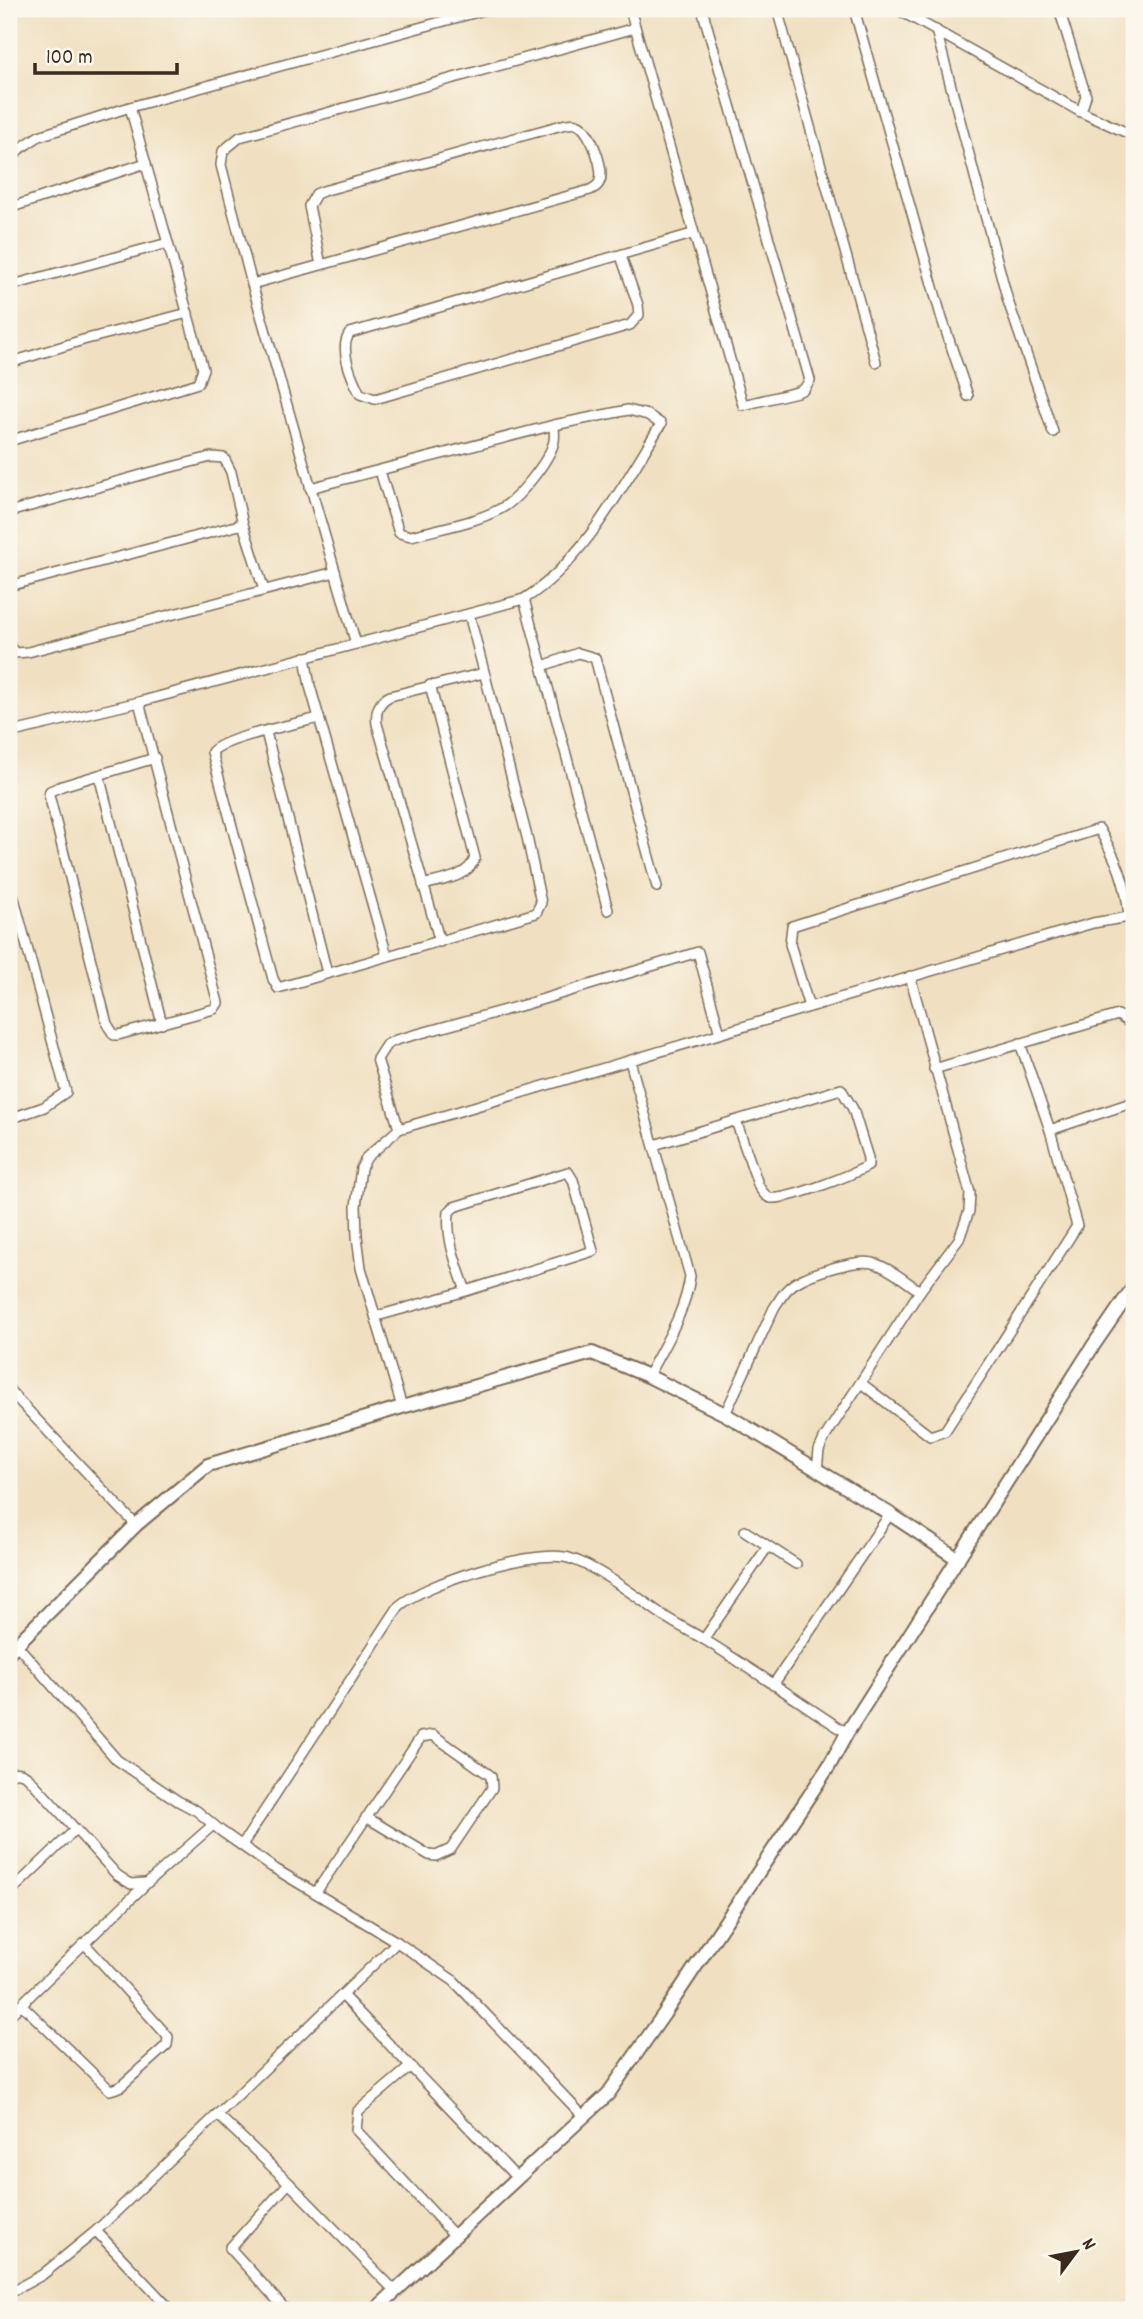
<svg xmlns="http://www.w3.org/2000/svg" width="1143" height="2319" viewBox="0 0 1143 2319" font-family="Dekko,sans-serif">
	<rect width="100%" height="100%" fill="#fbf7ec"/>
	<filter id="ink" filterUnits="userSpaceOnUse"><feTurbulence type="fractalNoise" baseFrequency=".0143" numOctaves="2"/><feDisplacementMap in="SourceGraphic" scale="14" xChannelSelector="R" yChannelSelector="G"/><feConvolveMatrix kernelMatrix="1 2 1 2 8 2 1 2 1" color-interpolation-filters="sRGB"/></filter>
	<filter id="wash" filterUnits="userSpaceOnUse"><feTurbulence type="fractalNoise" baseFrequency=".00686" numOctaves="4" result="noise"/><feDisplacementMap in="SourceGraphic" scale="28" xChannelSelector="R" yChannelSelector="G"/><feGaussianBlur stdDeviation="1.57" result="paint"/><feColorMatrix in="noise" values="0 0 0 0 0 0 0 0 0 0 0 0 0 0 0 0 0 1.4 0 .05"/><feComposite in="paint" operator="in"/></filter>
	<g filter="url(#wash)">
		<rect width="100%" height="100%" fill="#f0e0c1"/>
	</g>
	<g filter="url(#ink)">
		<g fill="none" stroke-linecap="round" stroke-linejoin="round">
			<defs>
				<g id="street">
					<polyline points="630,9 743,405 797,392 804,389 810,380 702,9"/>
					<polyline points="777,9 876,362"/>
					<polyline points="854,9 942,319 968,396"/>
					<polyline points="897,9 1081,112 1134,136"/>
					<polyline points="1059,9 1086,96 1081,112"/>
					<polyline points="936,30 1008,301 1053,432"/>
					<polyline points="9,164 18,150 39,136 130,107 488,9"/>
					<polyline points="9,208 146,163"/>
					<path d="M621 256 638 305 639 315 630 325 375 399 360 394C352 378 338 348 350 333L692 234"/>
					<path d="M252 284 321 265 309 206 316 194 323 191 562 125C567 124 574 122 579 125 591 132 606 171 599 183 597 187 594 188 590 190L321 265"/>
					<polyline points="9,286 168,243"/>
					<polyline points="9,363 83,340 188,313"/>
					<polyline points="9,441 198,383 203,369 130,107"/>
					<path d="M380 471 399 533 411 536C440 528 474 523 500 509 517 501 550 460 554 441 555 436 554 430 554 425"/>
					<polyline points="9,512 152,472 211,457 224,458 231,472 243,524 264,590"/>
					<polyline points="9,586 243,524"/>
					<polyline points="524,599 608,910"/>
					<polyline points="356,644 252,284 221,165 223,151 240,137 635,28"/>
					<polyline points="9,646 15,653 28,652 335,572"/>
					<polyline points="305,657 310,686 387,956"/>
					<polyline points="543,666 578,653 595,658 657,887"/>
					<polyline points="139,702 218,1003 214,1009 118,1035 114,1035 107,1024 49,795 50,791 62,786 155,758"/>
					<path d="M319 718C298 723 223 738 212 752L273 979 278 988 536 913 541 903 527 837 469 614"/>
					<polyline points="266,732 327,973"/>
					<path d="M9 733 139 702 524 599C581 565 626 481 661 424L648 415 628 410 554 425 310 488"/>
					<polyline points="99,775 162,1024"/>
					<polyline points="9,880 66,1092 44,1107 9,1119"/>
					<path d="M423 885C441 880 468 878 475 858L430 685"/>
					<path d="M440 942 377 724C375 712 379 701 390 696L484 673"/>
					<path d="M809 1007 790 944 792 926 1099 829C1117 861 1126 880 1129 917"/>
					<path d="M630 1061 690 1276C686 1311 664 1345 648 1376"/>
					<polyline points="934,1069 1118,1015 1134,1026"/>
					<polyline points="399,1129 377,1059 386,1045 396,1040 527,1004 698,952 720,1034"/>
					<polyline points="1050,1130 1134,1102"/>
					<path d="M654 1145 841 1089 853 1109 868 1158V1166C851 1175 789 1200 771 1198 765 1197 763 1192 759 1187L736 1121"/>
					<path d="M377 1316 466 1291 593 1251 573 1180 568 1172 454 1207 449 1212C446 1240 457 1265 466 1291"/>
					<polyline points="861,1383 930,1436 945,1431 1077,1226 1050,1130 1020,1043"/>
					<polyline points="9,1390 136,1525"/>
					<polyline points="402,1407 361,1268 357,1236 356,1206 361,1168 367,1157 399,1129 1062,932 1093,923 1129,917 1134,919"/>
					<path d="M725 1414 774 1308C780 1299 785 1289 795 1283 811 1273 855 1259 873 1263 889 1267 906 1282 920 1291"/>
					<polyline points="817,1470 819,1450 825,1437 920,1291 959,1239 969,1211 970,1193 910,976"/>
					<polyline points="745,1531 796,1564"/>
					<polyline points="704,1639 768,1546"/>
					<polyline points="17,1645 117,1760 178,1801 197,1811 221,1831 272,1867 397,1942 454,1981 584,2117"/>
					<polyline points="773,1685 890,1514"/>
					<path d="M9 1776C15 1770 22 1773 28 1777L117 1875 131 1884 145 1883"/>
					<path d="M242 1845 399 1606C427 1582 528 1551 564 1557 590 1561 641 1600 664 1616 677 1625 692 1632 705 1640 753 1670 800 1702 847 1733"/>
					<polyline points="316,1892 421,1737 433,1735 491,1776 492,1788 451,1849 436,1856 429,1855 366,1817"/>
					<polyline points="9,1893 75,1830"/>
					<polyline points="342,1995 516,2177"/>
					<polyline points="21,2004 110,2090 120,2087 167,2045 168,2037 164,2032 85,1944"/>
					<polyline points="9,2016 147,1883 213,1825"/>
					<polyline points="411,2066 358,2111 356,2130 455,2236"/>
					<polyline points="217,2114 289,2183 396,2292"/>
					<polyline points="96,2231 171,2310"/>
					<polyline points="9,2293 42,2275 96,2231 397,1942"/>
					<polyline points="286,2310 230,2248 289,2183"/>
				</g>
				<g id="secondary">
					<polyline points="9,1652 136,1525 208,1465 402,1407 592,1353 648,1376 725,1414 890,1514 958,1559"/>
					<polyline points="375,2310 608,2094 664,2014 829,1766 847,1733 1093,1346 1134,1286"/>
				</g>
			</defs>
			<use href="#street" stroke="#7a6a57" stroke-width="12"/>
			<use href="#secondary" stroke="#7a6a57" stroke-width="16"/>
			<use href="#street" stroke="#fff" stroke-width="9"/>
			<use href="#secondary" stroke="#fff" stroke-width="12"/>
		</g>
	</g>
	<rect width="1143" height="2319" fill="none" stroke="#fbf7ec" stroke-width="35"/>
	<g transform="translate(1076 2252) rotate(58)" stroke="#fbf7ec" stroke-width="5" paint-order="stroke">
	<path d="M0-5L12 26L0 18L-12 26Z" fill="#3b2a1e"/>
	<text y="-10" font-size="19" font-weight="bold" text-anchor="middle" fill="#3b2a1e">N</text>
	</g>
	<path d="M35 63v10h142v-10" fill="none" stroke="#3b2a1e" stroke-width="3.5"/>
	<text x="46" y="63" font-size="21" fill="#3b2a1e" stroke="#fbf7ec" stroke-width="5" paint-order="stroke">100 m</text>
</svg>
